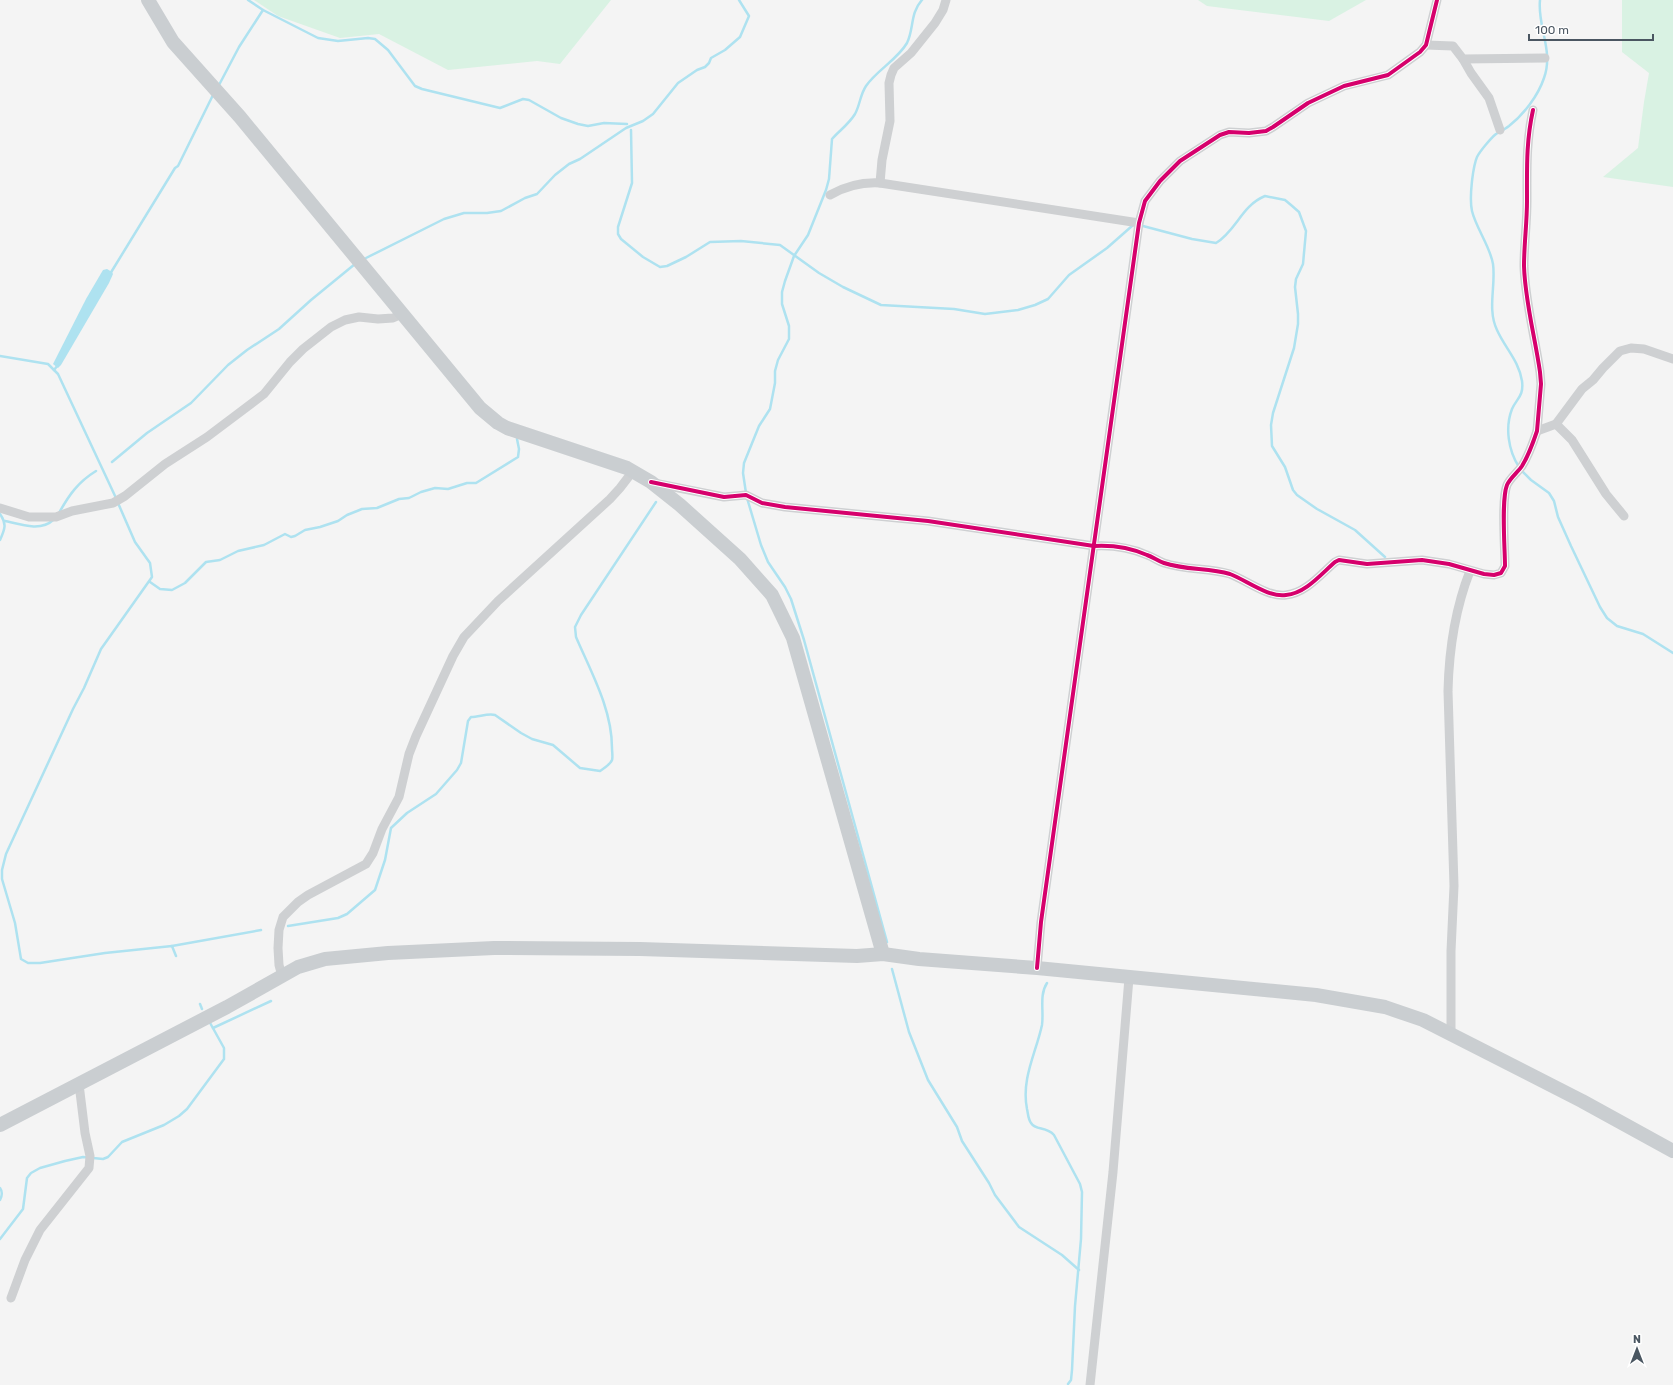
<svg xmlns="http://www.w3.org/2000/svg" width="1673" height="1385" viewBox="0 0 1673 1385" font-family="Rubik,sans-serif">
	<rect width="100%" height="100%" fill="#f4f4f4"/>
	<g fill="#d9f2e3">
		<polygon points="254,0 611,0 560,64 537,61 448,70 379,34 340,38 278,16"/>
		<polygon points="1198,0 1366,0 1329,21 1207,6"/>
		<polygon points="1622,0 1673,0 1673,187 1603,177 1638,148 1644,102 1649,73 1622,52"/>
	</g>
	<polygon fill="#aee2f0" points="107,269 112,272 113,274 109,283 61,365 58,368 53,364 86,299 103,270"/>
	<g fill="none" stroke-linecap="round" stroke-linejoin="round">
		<g stroke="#aee2f0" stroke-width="2.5">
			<polyline points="248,0 263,10 318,38 338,41 368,38 375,39 388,50 415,86 422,89 500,108 523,99 529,100 561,118 578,124 588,126 604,123 627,124"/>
			<polyline points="219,85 239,47 263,10"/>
			<polyline points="631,130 632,183 618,227 618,234 621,239 643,257 660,267 667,266 686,257 710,242 741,241 780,245 819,273 843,287 881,305 954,309 985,314 1018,310 1035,305 1048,299 1069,275 1107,248 1132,226"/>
			<path d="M1143 226 1192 239 1216 243C1237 230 1241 206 1265 196L1285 200 1291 205 1299 212 1306 231 1303 264 1296 279 1295 287 1298 314V324L1294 348 1273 413 1271 425 1272 446 1285 467 1293 490 1297 495 1317 509 1355 530 1385 557"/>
			<polyline points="366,258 444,219 464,213 487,213 501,211 525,198 537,194 555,175 569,164 580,159 626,128 643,121 653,114 678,83 697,70 705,67 709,63 711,58 725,50 740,37 749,16 739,0"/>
			<polyline points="110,274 175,168 178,166 213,95"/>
			<polyline points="0,356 48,364 58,374 116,498"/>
			<polyline points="54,370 58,365"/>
			<polyline points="112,462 147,433 191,403 228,365 247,350 279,329 311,300 355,264"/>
			<path d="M1519 467C1508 450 1505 427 1512 409 1517 398 1524 396 1522 381 1519 361 1505 348 1497 330 1487 309 1496 286 1493 264 1490 246 1476 228 1472 211 1470 202 1471 190 1472 181 1473 173 1474 164 1477 157 1480 151 1491 138 1496 134 1501 131 1505 129 1509 126 1524 114 1538 96 1544 78 1554 51 1537 26 1540 0"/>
			<polyline points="1522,471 1531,480 1549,493 1554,501 1558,517 1571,546 1600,607 1607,618 1617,626 1643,634 1673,653"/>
			<path d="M746 493 743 473 744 463 759 426 770 409 775 383V371L778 360 789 339V326L782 304V292L785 281 794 256 808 235 826 190 829 179 832 139C839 131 849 124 855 114 860 105 860 95 866 86 877 70 897 60 907 43 914 29 910 13 922 0"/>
			<polyline points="747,498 761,545 768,562 785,587 791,599 804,640 887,942"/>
			<polyline points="118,503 135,542 150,563 152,577 101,649 84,688 73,709 6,854 2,870 2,879 15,923 21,959 28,963 40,963 105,953 172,946 176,956"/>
			<path d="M59 513C69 495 78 482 96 471"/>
			<path d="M0 514C7 524 5 529 0 540"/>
			<path d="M5 521C19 524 41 532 53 520"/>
			<polyline points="150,582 160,589 172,590 185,583 206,562 220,560 238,551 264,545 285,534 291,537 295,536 305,530 320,527 338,521 347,515 362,509 377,508 399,499 409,498 421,492 435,488 448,489 467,483 476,483 518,457 519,449 517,439"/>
			<path d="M288 926 338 918 347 914 375 890 385 860 391 828 407 813 436 794 457 770 461 763 468 721 471 717C479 717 488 713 495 715L521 733 532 739 553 745 580 768 600 771C604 768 610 765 612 760 613 757 612 752 612 748 612 709 591 672 576 637L575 627 581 615 656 502"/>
			<polyline points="172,946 261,930"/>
			<polyline points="892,969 909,1032 928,1080 957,1127 962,1141 989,1183 995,1195 1019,1227 1062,1255 1079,1270"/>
			<path d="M1047 983C1039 995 1044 1011 1042 1025 1036 1053 1021 1079 1027 1109 1028 1113 1028 1119 1031 1123 1036 1131 1046 1126 1054 1135L1080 1184 1082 1192 1081 1239 1075 1306 1072 1370 1071 1380 1068 1384"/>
			<polyline points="200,1004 202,1009"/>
			<polyline points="213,1028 271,1001"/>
			<path d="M0 1188C3 1192 2 1196 0 1200"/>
			<polyline points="0,1239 23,1209 27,1178 31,1173 40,1168 65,1161 83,1157 103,1159 108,1157 122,1142 164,1125 179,1116 187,1109 224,1059 224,1048 209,1021"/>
		</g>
		<g stroke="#ced0d2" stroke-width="9">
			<polyline points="1426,45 1453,46 1463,59 1545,58"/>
			<polyline points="1463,59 1471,73 1489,98 1500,130"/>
			<polyline points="880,183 882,160 890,121 889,83 891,75 894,68 911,53 935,23 943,10 946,0"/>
			<path d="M830 195C846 186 862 182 880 183L1139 223"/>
			<polyline points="1556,424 1572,440 1606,494 1624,516"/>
			<polyline points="1537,431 1556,424 1582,389 1593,380 1603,368 1620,351 1631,348 1644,349 1673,359"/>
			<path d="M654 483 724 497 746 495 762 503 785 507 928 521 1094 546C1112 545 1131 548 1147 555 1153 557 1158 561 1164 563 1185 570 1208 568 1230 574 1246 580 1269 598 1286 595 1306 593 1321 574 1335 562L1339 560 1367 564 1422 560 1449 564 1484 574 1494 575 1501 573 1505 566C1505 549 1501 500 1507 485 1510 478 1518 472 1522 466 1527 458 1534 440 1537 431L1541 384 1540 372C1535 337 1525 301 1524 266 1524 244 1527 223 1527 201 1527 168 1526 142 1533 110"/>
			<polyline points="0,508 29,517 56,517 72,511 113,503 125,496 165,464 207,437 264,394 290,362 303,349 331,327 345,320 359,317 378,319 393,318 402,314"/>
			<polyline points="1037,968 1041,922 1139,223 1145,201 1160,181 1180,161 1220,135 1229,132 1249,133 1266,131 1273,127 1308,103 1344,86 1388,75 1420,52 1426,45 1437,0"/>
			<polyline points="282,976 279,965 278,948 279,930 283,917 298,902 308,895 366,864 373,853 382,829 399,797 409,754 416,736 453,656 464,637 498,601 610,499 620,488 633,471"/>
			<path d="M1451 1034V951L1454 886 1448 691C1449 650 1455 609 1470 571"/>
			<polyline points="11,1298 25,1260 40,1230 89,1168 90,1156 85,1133 79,1084"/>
			<polyline points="1090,1385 1113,1172 1129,978"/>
		</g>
		<g stroke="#caced1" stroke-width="14">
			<polyline points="148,0 173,42 240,117 480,408 498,423 507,428 627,468 651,482 680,505 740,559 772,595 793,638 883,954"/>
			<polyline points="0,1125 227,1007 298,967 325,959 388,953 494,948 640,949 857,956 883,954 919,959 1037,968 1316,995 1385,1007 1423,1020 1582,1101 1673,1151"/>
		</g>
		<defs>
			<g id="cycleway">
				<path d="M651 482 724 497 746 495 762 503 785 507 928 521 1094 546C1112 545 1131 548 1147 555 1153 557 1158 561 1164 563 1185 570 1208 568 1230 574 1246 580 1269 598 1286 595 1306 593 1321 574 1335 562L1339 560 1367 564 1422 560 1449 564 1484 574 1494 575 1501 573 1505 566C1505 549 1501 500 1507 485 1510 478 1518 472 1522 466 1527 458 1534 440 1537 431L1541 384 1540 372C1535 337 1525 301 1524 266 1524 244 1527 223 1527 201 1527 168 1526 142 1533 110"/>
				<polyline points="1037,968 1041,922 1139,223 1145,201 1160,181 1180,161 1220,135 1229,132 1249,133 1266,131 1273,127 1308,103 1344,86 1388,75 1420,52 1426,45 1437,0"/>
			</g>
		</defs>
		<use href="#cycleway" stroke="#fff" stroke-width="6"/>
		<use href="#cycleway" stroke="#d6006c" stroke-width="4"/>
	</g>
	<g transform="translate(1637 1349)" stroke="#ffffff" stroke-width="3" paint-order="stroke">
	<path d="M0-3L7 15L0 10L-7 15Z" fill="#4a5661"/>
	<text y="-6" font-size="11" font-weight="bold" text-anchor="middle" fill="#4a5661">N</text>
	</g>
	<path d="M1529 34v6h124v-6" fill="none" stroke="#4a5661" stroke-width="2"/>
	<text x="1535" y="34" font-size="12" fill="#4a5661" stroke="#ffffff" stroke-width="3" paint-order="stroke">100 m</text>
</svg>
